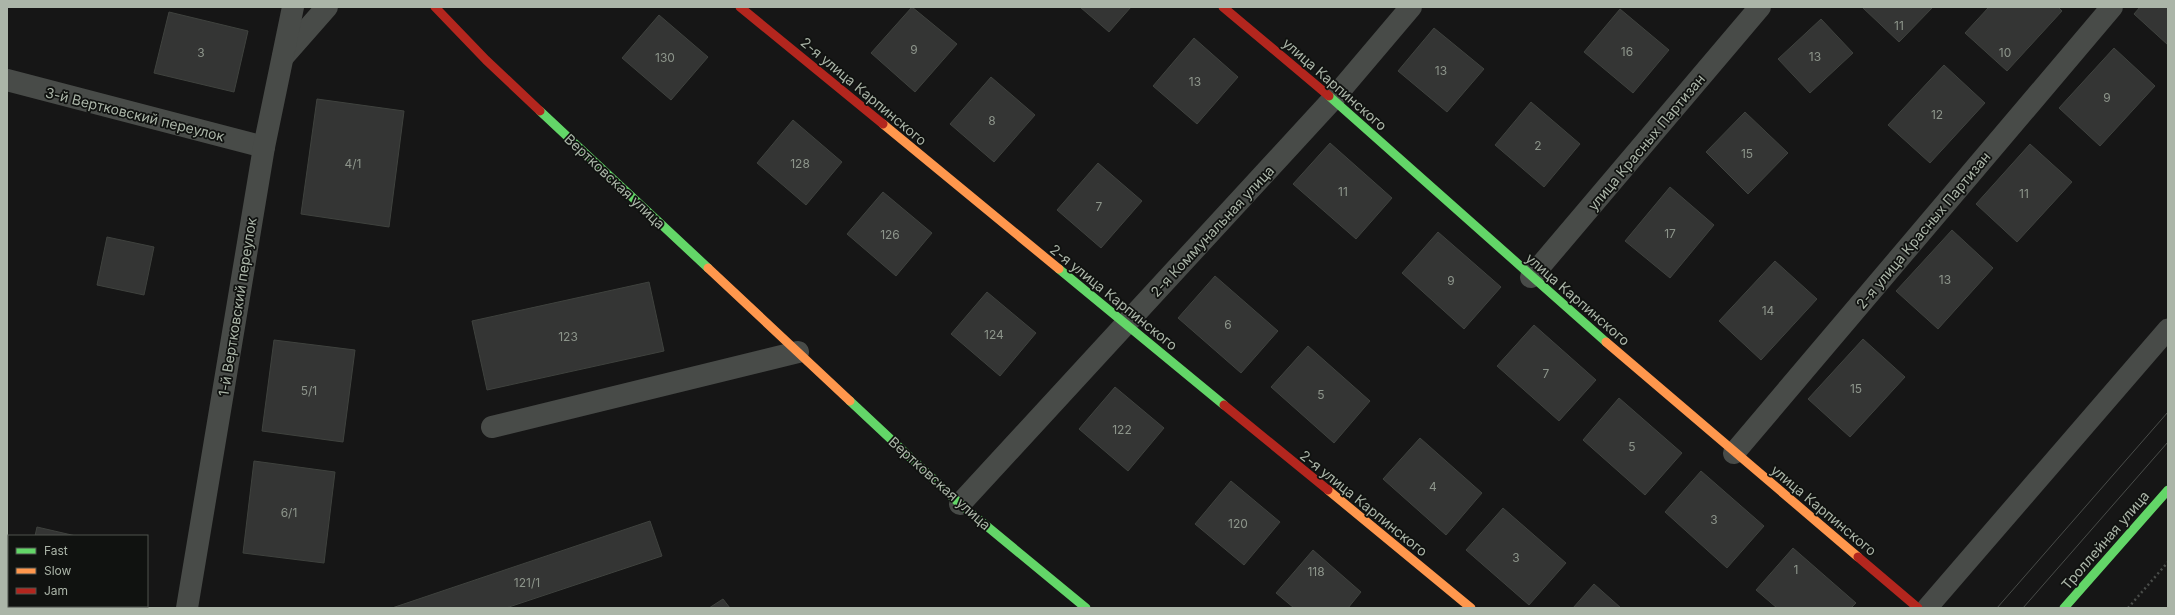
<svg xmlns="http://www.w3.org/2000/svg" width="2175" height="615" viewBox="0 0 2175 615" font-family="Inter,sans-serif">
	<rect width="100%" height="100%" fill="#161616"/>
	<g fill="#343534" stroke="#3f423e">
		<polygon points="912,7 957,44 915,92 871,53"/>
		<polygon points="1080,7 1131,7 1109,32"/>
		<polygon points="1862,7 1933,7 1899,42"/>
		<polygon points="1989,7 2058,7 2062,11 2007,71 1965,33"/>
		<polygon points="2140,7 2168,7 2168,45 2134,14"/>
		<polygon points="1620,9 1669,50 1633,93 1584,52"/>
		<polygon points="169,12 248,31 234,92 154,73"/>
		<polygon points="659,15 708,57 671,100 622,58"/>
		<polygon points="1821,19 1853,53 1810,93 1778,59"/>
		<polygon points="1434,28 1484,69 1447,112 1398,71"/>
		<polygon points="1194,38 1238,77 1197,124 1153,86"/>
		<polygon points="2114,48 2155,86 2100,146 2059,108"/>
		<polygon points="1944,65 1985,103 1930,163 1888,125"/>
		<polygon points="991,77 1035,115 994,162 950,124"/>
		<polygon points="317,99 404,111 389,227 301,214"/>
		<polygon points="1531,102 1580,144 1544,187 1495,145"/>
		<polygon points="1745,112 1788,153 1748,194 1706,152"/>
		<polygon points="793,120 842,162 806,205 757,163"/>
		<polygon points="1330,143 1392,198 1356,239 1293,184"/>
		<polygon points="2030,144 2072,182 2017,242 1976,204"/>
		<polygon points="1098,163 1142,201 1101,248 1057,210"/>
		<polygon points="1670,187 1714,225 1670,278 1625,241"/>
		<polygon points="883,192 932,233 896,276 847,234"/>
		<polygon points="1952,230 1993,268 1938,329 1896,291"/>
		<polygon points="1438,232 1501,287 1464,329 1402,273"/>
		<polygon points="107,237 154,247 144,295 97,285"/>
		<polygon points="1775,261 1817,299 1761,360 1719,321"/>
		<polygon points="1215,276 1278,331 1241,373 1178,318"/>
		<polygon points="649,282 664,351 487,390 472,321"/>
		<polygon points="987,292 1036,333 1000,376 951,334"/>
		<polygon points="1534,325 1596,380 1559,421 1497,366"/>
		<polygon points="1863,339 1905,377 1850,437 1808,399"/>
		<polygon points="274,340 355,350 343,442 262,431"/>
		<polygon points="1308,346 1370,401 1334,443 1271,387"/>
		<polygon points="1115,387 1164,428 1128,471 1079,429"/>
		<polygon points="1619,398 1682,453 1645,495 1583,440"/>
		<polygon points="1420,438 1482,493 1446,535 1383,479"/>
		<polygon points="254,461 335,472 324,563 243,553"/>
		<polygon points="1701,471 1764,526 1727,568 1665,512"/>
		<polygon points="1231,481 1280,522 1244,565 1195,524"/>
		<polygon points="1503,508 1566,563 1529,605 1466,550"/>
		<polygon points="650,521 662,556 506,608 392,608"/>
		<polygon points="37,527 76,536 35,536"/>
		<polygon points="1793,548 1856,603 1851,608 1777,608 1756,590"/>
		<polygon points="1313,550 1361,592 1348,608 1294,608 1276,593"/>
		<polygon points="1594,584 1621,608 1573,608"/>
		<polygon points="723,599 730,608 709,608"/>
	</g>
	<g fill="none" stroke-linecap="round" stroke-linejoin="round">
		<polyline stroke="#494c49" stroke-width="2.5" stroke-dasharray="2 3" stroke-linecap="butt" points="2128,608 2168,562"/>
		<polyline stroke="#484b48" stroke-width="21" points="1927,608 2168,329"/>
		<g stroke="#484b48" stroke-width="22">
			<polyline points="283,57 327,7"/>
			<polyline points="7,80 264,147"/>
			<polyline points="1531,277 1760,7"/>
			<polyline points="492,427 798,352"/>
			<polyline points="1734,453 2112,7"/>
			<polyline points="960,504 1333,99 1411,7"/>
			<polyline points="187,608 264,147 293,7"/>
		</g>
		<g stroke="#63d668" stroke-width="9">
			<polyline points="1329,96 1606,342"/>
			<polyline points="540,111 708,268"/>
			<polyline points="1059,269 1224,405"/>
			<polyline points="850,401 960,504 1086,608"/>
			<polyline points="2064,608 2168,490"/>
		</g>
		<g stroke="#ff974d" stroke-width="9">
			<polyline points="883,124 1059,269"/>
			<polyline points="708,268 850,401"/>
			<polyline points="1606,342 1858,557"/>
			<polyline points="1328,490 1471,608"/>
		</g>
		<g stroke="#b3261e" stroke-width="9">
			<polyline points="435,7 486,60 540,111"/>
			<polyline points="740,7 883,124"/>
			<polyline points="1223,7 1329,96"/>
			<polyline points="1224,405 1328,490"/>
			<polyline points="1858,557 1918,608"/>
		</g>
		<g stroke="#494c49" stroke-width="1">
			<polyline points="1997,608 2168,412"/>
			<polyline points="2023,608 2168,442"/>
		</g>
	</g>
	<g text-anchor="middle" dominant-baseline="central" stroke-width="3.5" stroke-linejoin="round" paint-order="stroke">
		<g font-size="12" fill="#8d958b">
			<text x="1899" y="25">11</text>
			<text x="914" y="49">9</text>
			<text x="1627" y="51">16</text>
			<text x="201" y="52">3</text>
			<text x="2005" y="52">10</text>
			<text x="1815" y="56">13</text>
			<text x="665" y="57">130</text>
			<text x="1441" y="70">13</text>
			<text x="1195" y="81">13</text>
			<text x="2107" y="97">9</text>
			<text x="1937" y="114">12</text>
			<text x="992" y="120">8</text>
			<text x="1538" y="145">2</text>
			<text x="1747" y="153">15</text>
			<text x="353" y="163">4/1</text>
			<text x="800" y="163">128</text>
			<text x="1343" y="191">11</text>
			<text x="2024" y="193">11</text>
			<text x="1099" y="206">7</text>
			<text x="1670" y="233">17</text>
			<text x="890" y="234">126</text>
			<text x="1945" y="279">13</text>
			<text x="1451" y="280">9</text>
			<text x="1768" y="310">14</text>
			<text x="1228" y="324">6</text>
			<text x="994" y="334">124</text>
			<text x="568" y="336">123</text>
			<text x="1546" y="373">7</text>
			<text x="1856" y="388">15</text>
			<text x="309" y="390">5/1</text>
			<text x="1321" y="394">5</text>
			<text x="1122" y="429">122</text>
			<text x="1632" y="446">5</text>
			<text x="1433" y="486">4</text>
			<text x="289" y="512">6/1</text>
			<text x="1714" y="519">3</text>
			<text x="1238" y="523">120</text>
			<text x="1516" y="557">3</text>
			<text x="1796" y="569">1</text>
			<text x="1316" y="571">118</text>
			<text x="527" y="582">121/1</text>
		</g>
		<g font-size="14" fill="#abb5a8" stroke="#101210">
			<text transform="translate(1335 84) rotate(41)">улица Карпинского</text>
			<text transform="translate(864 91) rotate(40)">2-я улица Карпинского</text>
			<text transform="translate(135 114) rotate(14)">3-й Вертковский переулок</text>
			<text transform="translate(1646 142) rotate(-50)">улица Красных Партизан</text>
			<text transform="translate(615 181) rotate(43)">Вертковская улица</text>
			<text transform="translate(1923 230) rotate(-50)">2-я улица Красных Партизан</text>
			<text transform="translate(1212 231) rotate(-47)">2-я Коммунальная улица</text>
			<text transform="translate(1114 297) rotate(39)">2-я улица Карпинского</text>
			<text transform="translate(1578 299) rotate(41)">улица Карпинского</text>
			<text transform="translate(237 307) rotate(-81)">1-й Вертковский переулок</text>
			<text transform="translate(940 483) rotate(42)">Вертковская улица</text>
			<text transform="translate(1364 503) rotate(39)">2-я улица Карпинского</text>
			<text transform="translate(1824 510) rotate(40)">улица Карпинского</text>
			<text transform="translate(2105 540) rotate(-49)">Троллейная улица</text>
		</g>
	</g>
	<rect width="2175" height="615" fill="none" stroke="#abb5a8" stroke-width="16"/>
	<rect x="8" y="535" width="140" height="72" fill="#101210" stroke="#4e534d"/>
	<rect x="16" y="548" width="20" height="6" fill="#63d668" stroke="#4e534d"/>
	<text x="44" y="555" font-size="12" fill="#abb5a8">Fast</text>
	<rect x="16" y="568" width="20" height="6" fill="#ff974d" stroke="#4e534d"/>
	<text x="44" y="575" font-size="12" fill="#abb5a8">Slow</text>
	<rect x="16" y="588" width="20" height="6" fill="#b3261e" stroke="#4e534d"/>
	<text x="44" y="595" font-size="12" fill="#abb5a8">Jam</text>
</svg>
